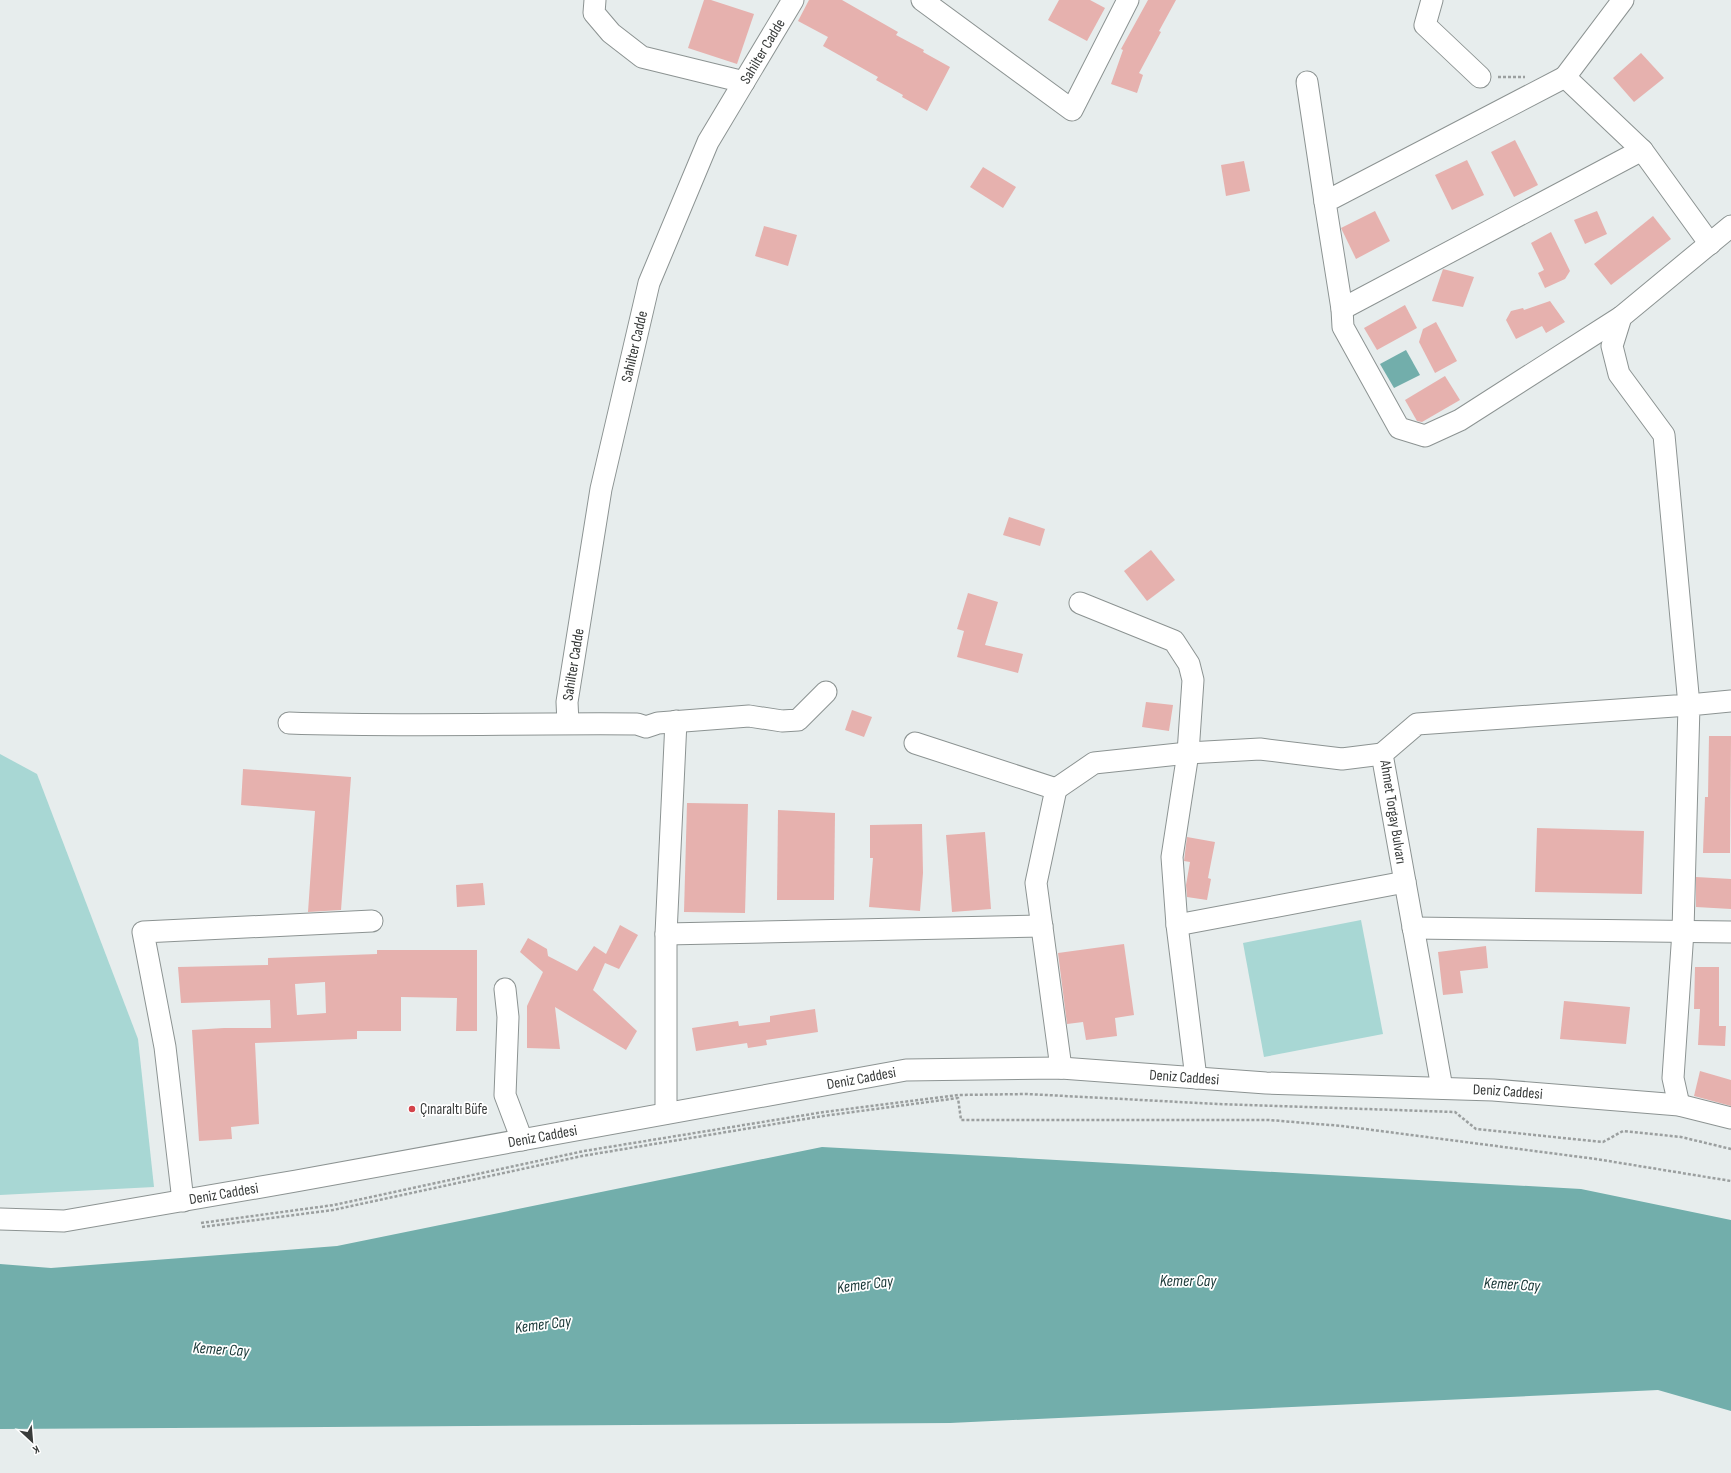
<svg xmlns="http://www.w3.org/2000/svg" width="1731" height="1473" viewBox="0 0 1731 1473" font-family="'Sofia Sans Condensed',sans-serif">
	<rect width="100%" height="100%" fill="#e7eded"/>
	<g fill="#a8d7d4">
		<polygon points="0,754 37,774 138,1039 154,1187 0,1195"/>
		<polygon points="1361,920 1383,1034 1264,1057 1243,943"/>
	</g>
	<g fill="#72aeab">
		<polygon points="1406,350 1420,375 1394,388 1380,364"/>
		<polygon points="822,1147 1581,1189 1731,1220 1731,1411 1658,1390 950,1423 0,1429 0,1264 51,1268 337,1246"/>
	</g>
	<g fill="#e6b1ae" fill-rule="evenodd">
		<polygon points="704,0 711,0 754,14 737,64 688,48"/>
		<polygon points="809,0 842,0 898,32 896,35 924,50 923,52 950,67 927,111 902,97 903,95 876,80 878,77 823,46 828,37 798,21"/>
		<polygon points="1059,0 1090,0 1105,8 1087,41 1048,20"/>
		<polygon points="1148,0 1176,0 1159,31 1161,32 1139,73 1143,75 1137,93 1111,84 1123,50 1121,49"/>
		<polygon points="1641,53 1664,78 1634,102 1613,78"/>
		<polygon points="1515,140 1538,185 1514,197 1491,152"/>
		<polygon points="1467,160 1484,195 1452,210 1435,175"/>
		<polygon points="1244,161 1250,191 1226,196 1221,165"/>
		<polygon points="983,167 1016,187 1003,208 970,187"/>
		<polygon points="1375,211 1390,241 1356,259 1341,228"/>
		<polygon points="1597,211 1607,234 1585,244 1574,220"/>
		<polygon points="1653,216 1671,239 1611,285 1594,264"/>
		<polygon points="764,226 797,235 788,266 755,256"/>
		<polygon points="1551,232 1570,271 1565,279 1545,288 1538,273 1544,270 1531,243"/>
		<polygon points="1443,269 1474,277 1463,307 1432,301"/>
		<polygon points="1550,301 1565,322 1546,333 1542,326 1516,339 1506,320 1511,311 1523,308 1524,310"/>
		<polygon points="1405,305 1417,328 1377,350 1364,328"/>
		<polygon points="1436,322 1457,361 1435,373 1419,342 1423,329"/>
		<polygon points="1445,376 1460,400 1422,422 1417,421 1405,400"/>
		<polygon points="1009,517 1045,529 1040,546 1003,535"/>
		<polygon points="1151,550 1175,580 1147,601 1124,571"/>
		<polygon points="968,593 998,602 985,645 1023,654 1018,673 957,657 964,631 957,629"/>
		<polygon points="1146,702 1173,705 1169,731 1142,727"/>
		<polygon points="852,710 872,717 864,737 845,730"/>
		<polygon points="1709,736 1731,736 1730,853 1703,853 1705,797 1708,797"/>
		<polygon points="243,769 351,777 341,910 308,912 315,811 241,805"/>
		<polygon points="687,803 748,804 745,913 684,912"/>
		<polygon points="778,810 835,813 834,900 777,900"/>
		<polygon points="922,824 923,873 920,911 869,907 873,858 870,858 870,825"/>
		<polygon points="1537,828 1644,831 1642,894 1535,892"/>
		<polygon points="985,832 991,909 952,912 946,835"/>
		<polygon points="1187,837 1215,842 1208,878 1211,879 1207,900 1187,897 1186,885 1190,862 1184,861"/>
		<polygon points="1696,877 1731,879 1731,909 1696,907"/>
		<polygon points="483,883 485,905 457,907 456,885"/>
		<polygon points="620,925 638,935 619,969 605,963 593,990 637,1031 626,1050 555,1007 560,1049 527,1048 527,1006 543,972 520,952 528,938 547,949 548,956 577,971 594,946 606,954"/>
		<polygon points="1124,944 1134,1015 1115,1018 1117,1036 1086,1040 1083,1022 1067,1024 1058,953"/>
		<polygon points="1486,946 1488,968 1460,971 1463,993 1443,995 1438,952"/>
		<path d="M377 950H477V1031H456L457 998 401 997V1031H357V1039L255 1043 259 1124 231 1127 232 1139 199 1141 192 1030 224 1028H271L270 1000 181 1003 178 967 268 965V958L377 954ZM325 982 326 1013 297 1015 295 984Z"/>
		<polygon points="1695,967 1719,967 1719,1026 1726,1026 1725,1046 1698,1045 1700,1009 1694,1009"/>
		<polygon points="1564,1001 1630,1007 1626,1044 1560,1039"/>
		<polygon points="815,1009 818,1032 766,1040 767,1045 748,1048 747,1043 696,1051 692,1028 738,1021 739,1026 770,1022 770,1016"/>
		<polygon points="1700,1071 1731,1080 1731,1106 1694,1096"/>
	</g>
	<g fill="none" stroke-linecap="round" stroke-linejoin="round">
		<defs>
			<g id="minor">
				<polyline points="595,0 594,13 611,33 642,57 744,82"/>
				<polyline points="922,0 1072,110 1128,0"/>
				<polyline points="1432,0 1425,25 1480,77"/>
				<polyline points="1623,0 1565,77 1642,150 1710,244"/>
				<polyline points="1565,77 1325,202 1342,309 1343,327 1399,428 1425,436 1460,420 1621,317"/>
				<polyline points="1307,82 1325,202"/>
				<polyline points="1342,309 1642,150"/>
				<polyline points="1080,603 1174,641 1189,664 1193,680 1188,753 1172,857 1177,925 1196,1078"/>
				<path d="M289 723C405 727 521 723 637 724L646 727 658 723 749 716 782 721 798 720 826 692"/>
				<path id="s1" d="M568 723 567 702 601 489 649 283 708 142 793 0"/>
				<polyline points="915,743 1056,789 1036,883 1061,1068"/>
				<polyline points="1056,789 1094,763 1188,753 1260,749 1342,759 1382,754"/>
				<polyline points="1177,925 1405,882"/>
				<polyline points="1413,928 1731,932"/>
				<polyline points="666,934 1042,926"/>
				<polyline points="505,989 508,1017 505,1095 522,1140"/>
				<polyline points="1442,1088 1382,754 1417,724 1689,705 1664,435 1619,374 1612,346 1621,317 1731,226"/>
				<polyline points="1679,1105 1673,1078 1683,931 1689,705 1731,701"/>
				<polyline points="666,1113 666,934 676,721"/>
				<polyline points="183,1201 165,1047 143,932 372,921"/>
				<path id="s2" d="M0 1219 64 1221 296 1181 906 1070 1061 1068 1266 1083 1493 1090 1679 1105 1731 1118"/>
			</g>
		</defs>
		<use href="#minor" stroke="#8c9392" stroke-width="23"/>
		<g stroke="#9b9f9f" stroke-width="2.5" stroke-dasharray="3 2" stroke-linecap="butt">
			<polyline points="1498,77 1525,77"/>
			<polyline points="201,1223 334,1205 584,1151 824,1112 958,1095 1027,1094 1218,1104 1455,1112 1476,1129 1603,1142 1623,1131 1681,1137 1731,1149"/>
			<polyline points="202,1227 333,1210 582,1156 823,1116 958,1098 961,1120 1269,1120 1342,1126 1596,1159 1731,1181"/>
		</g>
		<use href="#minor" stroke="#fff" stroke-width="21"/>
	</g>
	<circle fill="#d3434a" stroke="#fff" stroke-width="1.5" cx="412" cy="1109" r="4"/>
	<g text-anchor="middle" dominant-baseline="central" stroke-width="3.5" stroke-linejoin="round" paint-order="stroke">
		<g font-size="15" fill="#383b3a" stroke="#fff">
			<text stroke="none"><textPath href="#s1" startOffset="707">Sahilter Cadde</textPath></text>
			<text stroke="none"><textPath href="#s1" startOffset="383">Sahilter Cadde</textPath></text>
			<text stroke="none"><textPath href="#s1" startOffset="59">Sahilter Cadde</textPath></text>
			<text transform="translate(1393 812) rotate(81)">Ahmet Torgay Bulvarı</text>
			<text stroke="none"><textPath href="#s2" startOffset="1198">Deniz Caddesi</textPath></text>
			<text stroke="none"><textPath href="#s2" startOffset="874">Deniz Caddesi</textPath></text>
			<text stroke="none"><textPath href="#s2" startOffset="1522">Deniz Caddesi</textPath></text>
			<text stroke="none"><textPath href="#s2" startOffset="550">Deniz Caddesi</textPath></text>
			<text stroke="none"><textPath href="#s2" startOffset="226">Deniz Caddesi</textPath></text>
		</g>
		<g font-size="15" fill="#383b3a" stroke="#fff" text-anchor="start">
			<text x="420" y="1109">Çınaraltı Büfe</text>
		</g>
		<g font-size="16" font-style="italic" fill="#163534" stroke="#fff">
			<text x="1188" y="1281">Kemer Cay</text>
			<text transform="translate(865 1285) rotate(-7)">Kemer Cay</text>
			<text transform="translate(1512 1285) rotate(3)">Kemer Cay</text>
			<text transform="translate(543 1325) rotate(-7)">Kemer Cay</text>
			<text transform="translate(221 1350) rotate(4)">Kemer Cay</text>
		</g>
	</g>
	<g transform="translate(32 1441) rotate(154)" stroke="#ffffff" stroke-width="3" paint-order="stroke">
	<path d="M0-3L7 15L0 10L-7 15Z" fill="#383b3a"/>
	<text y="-6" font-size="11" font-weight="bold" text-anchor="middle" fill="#383b3a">K</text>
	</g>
</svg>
